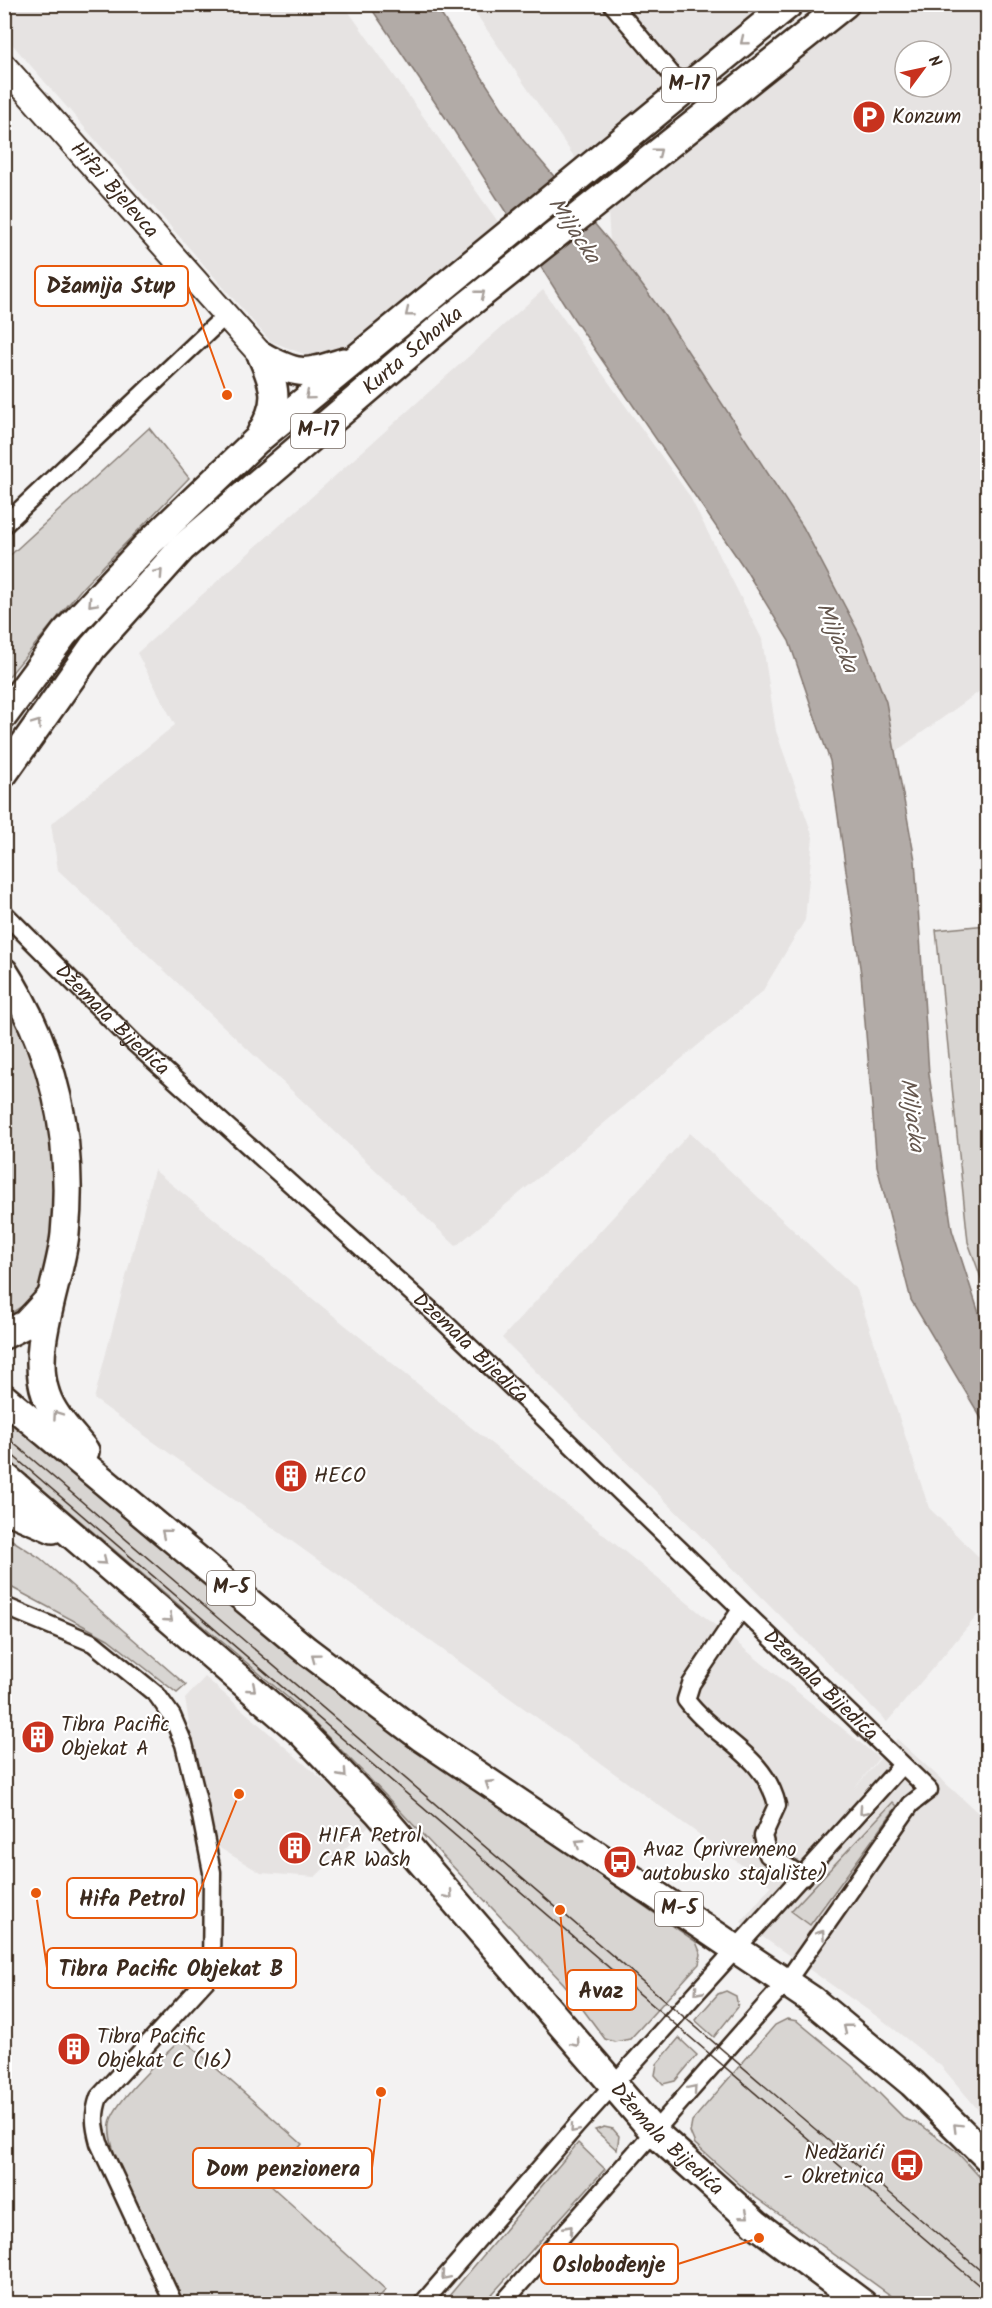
<svg xmlns="http://www.w3.org/2000/svg" width="992" height="2308" viewBox="0 0 992 2308" font-family="Kalam,sans-serif">
	<rect width="100%" height="100%" fill="#f3f2f2"/>
	<filter id="ink" filterUnits="userSpaceOnUse"><feTurbulence type="fractalNoise" baseFrequency=".0167" numOctaves="2"/><feDisplacementMap in="SourceGraphic" scale="12" xChannelSelector="R" yChannelSelector="G"/><feConvolveMatrix kernelMatrix="1 2 1 2 8 2 1 2 1" color-interpolation-filters="sRGB"/></filter>
	<g filter="url(#ink)">
		<g fill="#e6e3e2" fill-rule="evenodd">
			<polygon points="4,5 344,5 501,226 332,365 270,341 5,36"/>
			<polygon points="470,5 788,5 582,168"/>
			<path d="M865 5H987V686L895 752 886 702 861 637 803 527 662 312 610 242 608 212ZM905 51H941V87H905Z"/>
			<polygon points="543,290 689,495 762,639 776,731 813,837 805,920 762,992 456,1246 58,870 51,824 175,725 137,653"/>
			<polygon points="690,1133 857,1290 929,1508 987,1565 987,1604 887,1722 502,1338"/>
			<polygon points="154,1170 879,1758 853,1790 897,1739 987,1821 987,2120 941,2066 885,2022 741,1922 771,1886 94,1399"/>
			<polygon points="205,1677 372,1823 315,1877 261,1873 218,1847 194,1753 185,1699"/>
		</g>
		<g fill="#d8d5d2" stroke="#8a8078" stroke-width="1.5">
			<polygon points="149,428 189,478 83,587 5,681 5,560"/>
			<polygon points="987,925 988,925 987,1294 968,1242 936,930"/>
			<polygon points="4,991 43,1070 60,1195 48,1273 35,1298 13,1312 4,1311"/>
			<polygon points="4,1412 303,1666 365,1713 696,1942 701,1954 699,1964 630,2039 615,2042 605,2039 564,1984 368,1777 294,1703 5,1457"/>
			<polygon points="4,1535 40,1558 186,1685 177,1693 108,1639 5,1584"/>
			<polygon points="893,1802 897,1806 810,1925 791,1911"/>
			<polygon points="726,1991 736,1996 738,2007 714,2037 695,2020 718,1994"/>
			<polygon points="787,2019 797,2021 852,2066 905,2119 921,2125 956,2151 987,2185 987,2303 901,2303 747,2191 695,2144 690,2132 692,2121 775,2025"/>
			<path d="M182 2038 302 2144 269 2184 386 2290 373 2303H184L116 2159C113 2147 108 2135 110 2123 114 2101 165 2056 182 2038Z"/>
			<polygon points="679,2038 697,2055 675,2081 663,2084 655,2075 657,2064"/>
			<polygon points="604,2127 613,2129 619,2136 617,2150 595,2130"/>
			<polygon points="578,2143 605,2169 484,2303 443,2303"/>
		</g>
		<polygon fill="#b2aba7" stroke="#827770" stroke-width="1.5" points="369,5 435,5 523,140 610,242 662,312 803,527 861,637 886,702 915,860 929,1074 952,1230 987,1338 987,1428 911,1300 877,1166 861,974 830,761 789,641 745,569 574,319 451,126"/>
		<g fill="none" stroke-linecap="round" stroke-linejoin="round">
			<defs>
				<g id="minor">
					<polyline points="612,4 684,89"/>
					<polyline points="4,525 227,314"/>
					<path id="s1" d="M4 913 133 1042 444 1322 929 1790 911 1804 787 1981 502 2304"/>
					<path d="M4 1606 93 1643 157 1695 172 1716 184 1744 198 1801 212 1872 211 1975 99 2097C93 2114 94 2125 99 2143L174 2304"/>
					<path d="M740 1611 691 1684 686 1700C715 1739 765 1754 777 1805L763 1836 768 1855 804 1877"/>
					<polyline points="422,2304 577,2125 901,1766"/>
				</g>
				<g id="secondary">
					<path id="s2" d="M4 66 262 356"/>
				</g>
				<g id="primary">
					<path d="M262 356C300 377 304 374 344 362"/>
					<path d="M261 433C280 402 276 388 262 356"/>
					<polyline points="4,715 64,634 146,546 257,440 789,4"/>
					<path id="s3" d="M4 773 93 647 182 548 450 319 845 4"/>
					<path d="M4 972C55 1051 74 1141 65 1234 60 1282 29 1348 46 1395 53 1416 71 1433 85 1451"/>
					<polyline points="4,1335 26,1324 50,1298"/>
					<polyline points="4,1398 306,1650 421,1737 812,2000 912,2083 988,2158"/>
					<path id="s4" d="M4 1476 302 1733 379 1813 655 2133 756 2224 863 2304"/>
					<polyline points="4,1508 53,1529"/>
				</g>
			</defs>
			<use href="#minor" stroke="#3b2a1e" stroke-width="21"/>
			<use href="#secondary" stroke="#3b2a1e" stroke-width="28"/>
			<use href="#primary" stroke="#3b2a1e" stroke-width="32"/>
			<use href="#minor" stroke="#fff" stroke-width="16"/>
			<use href="#secondary" stroke="#fff" stroke-width="24"/>
			<use href="#primary" stroke="#fff" stroke-width="27"/>
			<g stroke="#3b2a1e" stroke-width="1.5">
				<polyline points="4,1435 988,2277"/>
				<polyline points="4,1448 988,2293"/>
			</g>
		</g>
		<defs><path id="oneway-chevron" d="M-2-3.5L2.5 0L-2 3.5" fill="none" stroke-width="1.6" stroke-linecap="round" stroke-linejoin="round" transform="scale(1.5)"/></defs>
		<g stroke="#a79f9a">
			<use href="#oneway-chevron" transform="translate(744 41) rotate(141)"/>
			<use href="#oneway-chevron" transform="translate(658 152) rotate(-38)"/>
			<use href="#oneway-chevron" transform="translate(481 294) rotate(-39)"/>
			<use href="#oneway-chevron" transform="translate(409 313) rotate(141)"/>
			<use href="#oneway-chevron" transform="translate(309 396) rotate(140)"/>
			<use href="#oneway-chevron" transform="translate(159 573) rotate(-47)"/>
			<use href="#oneway-chevron" transform="translate(92 603) rotate(133)"/>
			<use href="#oneway-chevron" transform="translate(37 724) rotate(-55)"/>
			<use href="#oneway-chevron" transform="translate(57 1415) rotate(-125)"/>
			<use href="#oneway-chevron" transform="translate(165 1533) rotate(-140)"/>
			<use href="#oneway-chevron" transform="translate(103 1561) rotate(41)"/>
			<use href="#oneway-chevron" transform="translate(169 1618) rotate(41)"/>
			<use href="#oneway-chevron" transform="translate(315 1657) rotate(-143)"/>
			<use href="#oneway-chevron" transform="translate(252 1688) rotate(41)"/>
			<use href="#oneway-chevron" transform="translate(343 1774) rotate(48)"/>
			<use href="#oneway-chevron" transform="translate(489 1784) rotate(-147)"/>
			<use href="#oneway-chevron" transform="translate(863 1811) rotate(132)"/>
			<use href="#oneway-chevron" transform="translate(579 1843) rotate(-147)"/>
			<use href="#oneway-chevron" transform="translate(449 1895) rotate(49)"/>
			<use href="#oneway-chevron" transform="translate(821 1934) rotate(-55)"/>
			<use href="#oneway-chevron" transform="translate(698 1991) rotate(132)"/>
			<use href="#oneway-chevron" transform="translate(847 2028) rotate(-141)"/>
			<use href="#oneway-chevron" transform="translate(576 2043) rotate(49)"/>
			<use href="#oneway-chevron" transform="translate(693 2089) rotate(-49)"/>
			<use href="#oneway-chevron" transform="translate(957 2127) rotate(-135)"/>
			<use href="#oneway-chevron" transform="translate(574 2129) rotate(131)"/>
			<use href="#oneway-chevron" transform="translate(745 2215) rotate(40)"/>
			<use href="#oneway-chevron" transform="translate(569 2229) rotate(-48)"/>
			<use href="#oneway-chevron" transform="translate(445 2276) rotate(131)"/>
		</g>
	</g>
	<defs>
		<symbol id="parking-disc" viewBox="-11 -11 22 22"><circle r="9.5" fill="#c8321e" stroke="#fff"/><path d="M-3.5-5.5H1a3.5 3.5 0 0 1 0 7H-1V5.5H-3.5ZM-1-3.4V-.6H.8a1.4 1.4 0 0 0 0-2.8Z" fill="#fff"/></symbol>
		<symbol id="building-disc" viewBox="-11 -11 22 22"><circle r="9.5" fill="#c8321e" stroke="#fff"/><path d="M-4-6H4V6H1V3H-1V6H-4ZM-2.5-4.3h1.7v1.8h-1.7ZM.8-4.3h1.7v1.8H.8ZM-2.5-1h1.7V.8h-1.7ZM.8-1h1.7V.8H.8Z" fill="#fff"/></symbol>
		<symbol id="bus-disc" viewBox="-11 -11 22 22"><circle r="9.5" fill="#c8321e" stroke="#fff"/><path d="M-5-6H5V4H4V6H2V4H-2V6H-4V4H-5ZM-3.5-4V0h7V-4ZM-3.5 1.2v1.5H-2V1.2ZM2 1.2v1.5H3.5V1.2Z" fill="#fff"/></symbol>
	</defs>
	<g fill-rule="evenodd">
		<use href="#parking-disc" x="850" y="98" width="38" height="38"/>
		<use href="#building-disc" x="272" y="1457" width="38" height="38"/>
		<use href="#building-disc" x="19" y="1718" width="38" height="38"/>
		<use href="#building-disc" x="276" y="1829" width="38" height="38"/>
		<use href="#bus-disc" x="601" y="1843" width="38" height="38"/>
		<use href="#building-disc" x="55" y="2030" width="38" height="38"/>
		<use href="#bus-disc" x="888" y="2146" width="38" height="38"/>
	</g>
	<g text-anchor="middle" dominant-baseline="central" stroke-width="4.5" stroke-linejoin="round" paint-order="stroke">
		<g fill="#fff" stroke="#766a62" stroke-width="1.5">
			<rect x="662" y="68" width="54" height="34" rx="4.5"/>
			<rect x="291" y="414" width="54" height="34" rx="4.5"/>
			<rect x="207" y="1571" width="48" height="34" rx="4.5"/>
			<rect x="655" y="1892" width="48" height="34" rx="4.5"/>
		</g>
		<g font-size="20" font-weight="bold" fill="#3b2a1e">
			<text x="689" y="85">M-17</text>
			<text x="318" y="431">M-17</text>
			<text x="231" y="1588">M-5</text>
			<text x="679" y="1909">M-5</text>
		</g>
		<g font-size="21" fill="#3b2a1e" stroke="#fff" text-anchor="start">
			<text x="892" y="117">Konzum</text>
			<text x="314" y="1476">HECO</text>
			<text x="61" y="1725">Tibra Pacific<tspan x="61" dy="24">Objekat A</tspan></text>
			<text x="318" y="1836">HIFA Petrol<tspan x="318" dy="24">CAR Wash</tspan></text>
			<text x="643" y="1850">Avaz (privremeno<tspan x="643" dy="24">autobusko stajalište)</tspan></text>
			<text x="97" y="2037">Tibra Pacific<tspan x="97" dy="24">Objekat C (16)</tspan></text>
			<text x="884" y="2153" text-anchor="end">Nedžarići<tspan x="884" dy="24">- Okretnica</tspan></text>
		</g>
		<g font-size="21" fill="#3b2a1e" stroke="#fff">
			<text stroke="none"><textPath href="#s2" startOffset="166">Hifzi Bjelevca</textPath></text>
			<text stroke="none"><textPath href="#s3" startOffset="591">Kurta Schorka</textPath></text>
			<text stroke="none"><textPath href="#s1" startOffset="152">Džemala Bijedića</textPath></text>
			<text stroke="none"><textPath href="#s1" startOffset="638">Džemala Bijedića</textPath></text>
			<text stroke="none"><textPath href="#s1" startOffset="1124">Džemala Bijedića</textPath></text>
			<text stroke="none"><textPath href="#s4" startOffset="940">Džemala Bijedića</textPath></text>
		</g>
		<g font-size="22" font-style="italic" fill="#65574e" stroke="#fff">
			<text transform="translate(573 231) rotate(56)">Miljacka</text>
			<text transform="translate(836 638) rotate(67)">Miljacka</text>
			<text transform="translate(911 1115) rotate(82)">Miljacka</text>
		</g>
	</g>
	<path fill="none" stroke="#e8590c" stroke-width="2" d="M227 395L188 286M239 1794L197 1898M36 1893L47 1968M560 1910L567 1990M381 2092L372 2168M759 2238L678 2264"/>
	<g fill="#e8590c" stroke="#fff" stroke-width="2">
		<circle cx="227" cy="395" r="6"/>
		<circle cx="239" cy="1794" r="6"/>
		<circle cx="36" cy="1893" r="6"/>
		<circle cx="560" cy="1910" r="6"/>
		<circle cx="381" cy="2092" r="6"/>
		<circle cx="759" cy="2238" r="6"/>
	</g>
	<g fill="#fff" stroke="#e8590c" stroke-width="2">
		<rect x="35" y="266" width="153" height="40" rx="6"/>
		<rect x="67" y="1878" width="130" height="40" rx="6"/>
		<rect x="47" y="1948" width="249" height="40" rx="6"/>
		<rect x="567" y="1970" width="69" height="40" rx="6"/>
		<rect x="193" y="2148" width="179" height="40" rx="6"/>
		<rect x="541" y="2244" width="137" height="40" rx="6"/>
	</g>
	<g font-size="22" text-anchor="middle" font-weight="bold" fill="#3b2a1e">
		<text x="111" y="293">Džamija Stup</text>
		<text x="132" y="1906">Hifa Petrol</text>
		<text x="171" y="1976">Tibra Pacific Objekat B</text>
		<text x="601" y="1998">Avaz</text>
		<text x="283" y="2176">Dom penzionera</text>
		<text x="609" y="2272">Oslobođenje</text>
	</g>
	<rect width="992" height="2308" fill="none" stroke="#fff" stroke-width="24"/>
	<rect x="12" y="12" width="968" height="2284" fill="none" stroke="#3b2a1e" stroke-width="2" filter="url(#ink)"/>
	<g transform="translate(923 69) rotate(57)"><circle r="28" fill="#ffffff" stroke="#b1aaa5" stroke-width="1.5"/>
	<path d="M0-4.5L10 22L0 15L-10 22Z" fill="#c8321e"/>
	<text y="-9" font-size="16" font-weight="bold" text-anchor="middle" fill="#3b2a1e">N</text>
	</g>
</svg>
